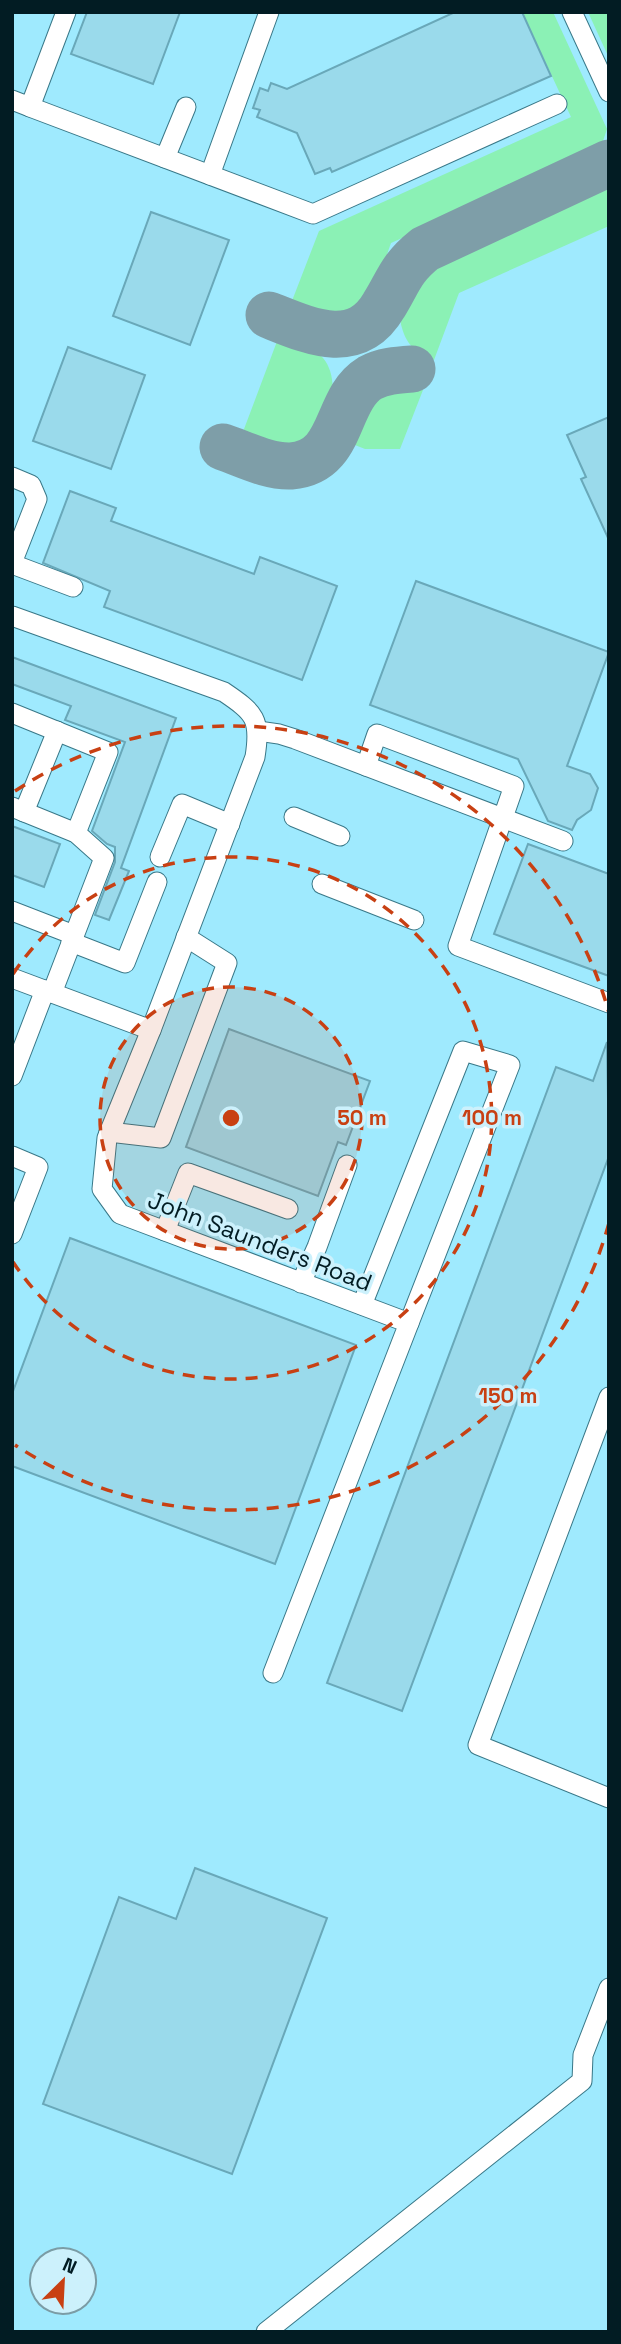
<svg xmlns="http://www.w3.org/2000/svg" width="621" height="2344" viewBox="0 0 621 2344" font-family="'Space Grotesk',sans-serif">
	<rect width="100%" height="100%" fill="#ccf1fc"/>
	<path fill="#9feafe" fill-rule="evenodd" d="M12 12H609V2332H12ZM42 2260H84V2302H42Z"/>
	<g fill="#8bf1b5">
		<path d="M522 12H553L607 129 600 150 391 243C380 273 372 321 332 320 318 320 303 311 290 306L319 231 571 117Z"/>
		<polygon points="588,12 609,12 609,58"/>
		<path d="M609 178V226L459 293 434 360C417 353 407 346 402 328 395 306 410 281 427 267 445 251 470 242 492 232 531 213 570 195 609 178Z"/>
		<path d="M279 336C295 342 312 345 323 358 346 385 325 447 289 451 273 452 255 443 241 437Z"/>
		<path d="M399 385 423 390 400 449H365L350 443C361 414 364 391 399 385Z"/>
	</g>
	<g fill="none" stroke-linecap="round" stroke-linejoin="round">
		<g stroke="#7e9ea8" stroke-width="47">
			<path d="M269 315C309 331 356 353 384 305 399 281 400 269 425 249L609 163"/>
			<path d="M223 447C244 454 268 467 291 466 345 462 334 400 370 378 383 371 397 370 412 369"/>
		</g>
	</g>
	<g fill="#9adaeb" stroke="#69a8b9" stroke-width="2">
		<polygon points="87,12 180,12 153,84 71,54"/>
		<polygon points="455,12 522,12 551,76 332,172 330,168 315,174 297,133 257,117 260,110 253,108 260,88 268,91 271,83 287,89"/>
		<polygon points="151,212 229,240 190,345 113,316"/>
		<polygon points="68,347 145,375 111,469 33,441"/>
		<polygon points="609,417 609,540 581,479 586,477 567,435"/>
		<polygon points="70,491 116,508 111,521 254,574 260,557 337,586 302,680 104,607 110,591 43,563"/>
		<polygon points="416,581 609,652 567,766 590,774 598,788 591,810 577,820 572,830 548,821 518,759 370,705"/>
		<polygon points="12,657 176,718 121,868 129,871 109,920 95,915 115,862 115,847 107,844 92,831 125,742 65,720 71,706 12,684"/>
		<polygon points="12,826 60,844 44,887 12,875"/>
		<polygon points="528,844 609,874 609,976 494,934"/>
		<polygon points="229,1029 370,1081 346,1145 338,1142 318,1196 186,1147"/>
		<polygon points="607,1042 609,1156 402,1711 327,1683 556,1067 593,1081"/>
		<polygon points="70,1238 356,1345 275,1564 12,1466 12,1394"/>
		<polygon points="195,1868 327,1918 232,2174 43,2104 119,1897 176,1919"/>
	</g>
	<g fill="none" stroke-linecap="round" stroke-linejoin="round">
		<defs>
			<g id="minor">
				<polyline points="572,12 609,92"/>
				<polyline points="12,100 30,107 66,12"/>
				<polyline points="30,107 313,214 557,104"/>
				<polyline points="165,158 186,107"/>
				<polyline points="210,175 269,12"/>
				<polyline points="12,477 31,485 37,499 12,563"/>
				<polyline points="12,564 73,587"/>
				<path d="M12 616 224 692C255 713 261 719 255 757L151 1030 107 1138 102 1189 120 1214 409 1323 273 1673"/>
				<polyline points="12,713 108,752 76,833"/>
				<polyline points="258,731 279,734 295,739 563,841"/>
				<polyline points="366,766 377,734 514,786 458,946 609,1003"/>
				<polyline points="12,807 76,833 104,858 52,993"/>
				<polyline points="24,812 57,731"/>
				<polyline points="294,817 340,836"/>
				<polyline points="160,857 182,804 230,824"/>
				<polyline points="322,884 414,920"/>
				<polyline points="12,911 74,935"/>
				<polyline points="71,942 125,963 157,882"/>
				<polyline points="12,978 151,1030"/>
				<polyline points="12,1076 45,990"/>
				<polyline points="109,1132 161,1138 227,963 186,937"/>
				<polyline points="12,1156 38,1167 12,1234"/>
				<polyline points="165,1231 188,1173 288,1209"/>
				<polyline points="301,1283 317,1247 347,1165"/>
				<polyline points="362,1305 463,1051 510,1065 409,1323"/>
				<polyline points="609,1397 478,1745 609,1798"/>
				<polyline points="266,2332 582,2081 583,2055 609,1988"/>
			</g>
		</defs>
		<use href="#minor" stroke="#397888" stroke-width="21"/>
		<use href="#minor" stroke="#fff" stroke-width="19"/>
	</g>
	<circle cx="231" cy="1118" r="131" fill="#c84013" fill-opacity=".12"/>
	<g fill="none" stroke="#c84013" stroke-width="3.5" stroke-dasharray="12 9">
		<circle cx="231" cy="1118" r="131"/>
		<path d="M13 974A261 261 0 1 1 13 1262"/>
		<path d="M609 1223A392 392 0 0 1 15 1445M15 791A392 392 0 0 1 609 1013"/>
	</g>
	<g text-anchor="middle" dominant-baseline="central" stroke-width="7" stroke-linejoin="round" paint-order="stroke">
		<g font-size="24" fill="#021c23" stroke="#ccf1fc">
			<text transform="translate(260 1241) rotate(21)">John Saunders Road</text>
		</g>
	</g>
	<circle cx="231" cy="1118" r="10" fill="#c84013" stroke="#ccf1fc" stroke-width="3.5"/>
	<g font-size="21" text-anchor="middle" font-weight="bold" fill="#c84013" stroke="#ccf1fc" stroke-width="7" stroke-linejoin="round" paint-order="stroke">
		<text x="362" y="1125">50 m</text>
		<text x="492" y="1125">100 m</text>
		<text x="508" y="1403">150 m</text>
	</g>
	<rect width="621" height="2344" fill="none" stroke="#021c23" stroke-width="28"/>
	<g transform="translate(63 2281) rotate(24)"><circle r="33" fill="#ccf1fc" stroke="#7b9ca5" stroke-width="2"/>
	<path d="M0-5L12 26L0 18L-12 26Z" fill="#c84013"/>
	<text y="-10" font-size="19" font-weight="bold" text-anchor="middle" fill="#021c23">N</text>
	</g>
</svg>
